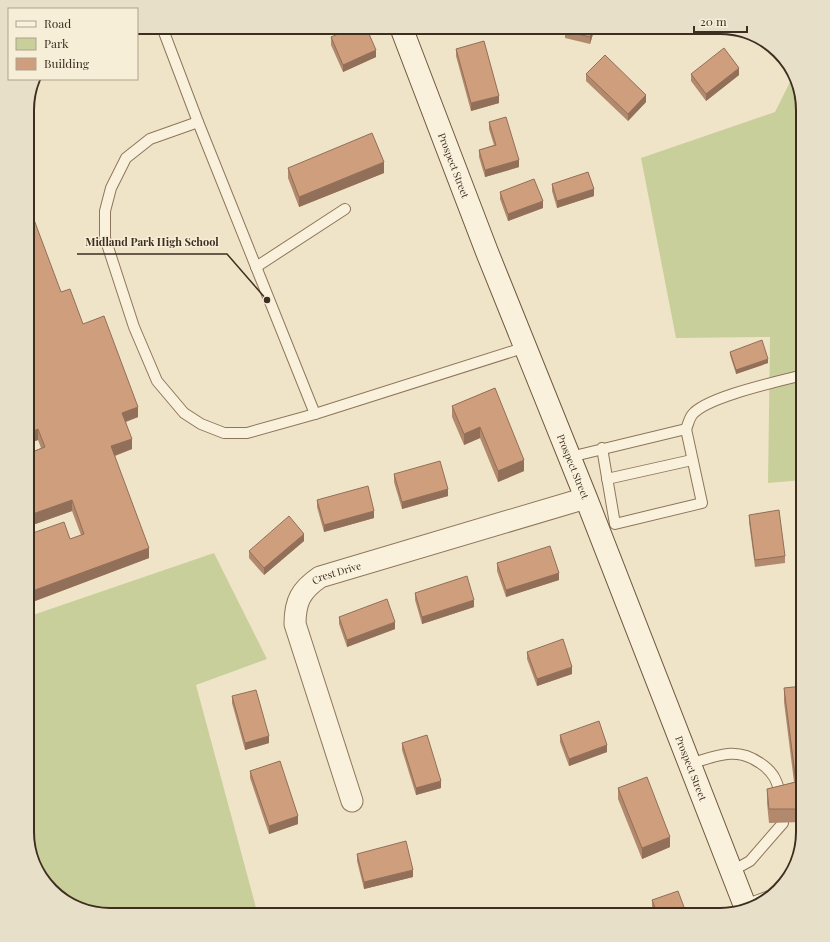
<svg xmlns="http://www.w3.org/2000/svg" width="830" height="942" viewBox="0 0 830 942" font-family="'Playfair Display',serif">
	<rect width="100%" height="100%" fill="#f0e4c8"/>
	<g fill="#c9cf9b">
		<polygon points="792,78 803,110 803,480 768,483 770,337 676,338 641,158 775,112"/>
		<polygon points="214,553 267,659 196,685 258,915 110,915 73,906 44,882 27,832 27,617"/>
	</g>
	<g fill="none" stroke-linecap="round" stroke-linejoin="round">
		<defs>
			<g id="service">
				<polyline points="162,27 198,122 315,414"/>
				<polyline points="198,122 150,139 126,158 111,188 105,211 105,238 134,327 157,381 184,413 201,424 224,433 247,433 315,414 526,347"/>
				<polyline points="256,267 345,209"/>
				<path d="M686 429C688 425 689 419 692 415 705 397 780 381 803 375"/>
				<polyline points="570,457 686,429 702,503 615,524 602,448"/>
				<polyline points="607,479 692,460"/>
				<path d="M690 764C716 756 736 746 760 763 774 772 778 782 781 799"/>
				<polyline points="732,871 750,861 783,823"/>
				<polyline points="745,905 774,894"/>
			</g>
			<g id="minor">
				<path id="s1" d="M352 801 295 624C295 601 301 590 320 577L586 498"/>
			</g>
			<g id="secondary">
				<path id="s2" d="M401 27 487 252 586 498 745 906"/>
			</g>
		</defs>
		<use href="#service" stroke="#8d765c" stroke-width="12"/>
		<use href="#minor" stroke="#8d765c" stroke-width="23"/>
		<use href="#secondary" stroke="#6f573f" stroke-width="24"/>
		<use href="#service" stroke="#faf1dc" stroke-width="10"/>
		<use href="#minor" stroke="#faf1dc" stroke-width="21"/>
		<use href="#secondary" stroke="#faf1dc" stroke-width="22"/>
	</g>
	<g fill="#b2896c">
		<polygon points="595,27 590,44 565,38 565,31"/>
		<polygon points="331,37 376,57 343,72 331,45"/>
		<polygon points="456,49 499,103 471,111 456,56"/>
		<polygon points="586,74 646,102 628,121 586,81"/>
		<polygon points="691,74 739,75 706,101 691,81"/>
		<polygon points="489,122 519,167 485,177 479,157 479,150 494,145 489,129"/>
		<polygon points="288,168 384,173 299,207 288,178"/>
		<polygon points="552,184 594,196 557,208 552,191"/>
		<polygon points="500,192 543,208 508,221 500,199"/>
		<polygon points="61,292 83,324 138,417 126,422 132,449 115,456 149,558 27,604 27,535 70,539 81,535 72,511 27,527 27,454 41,448 38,440 27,444"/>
		<polygon points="730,352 768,363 736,374 730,355"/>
		<polygon points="495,388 524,471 498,482 480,438 464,445 452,417 452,406"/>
		<polygon points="394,474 448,496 402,509 394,482"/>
		<polygon points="317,500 374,518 324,532 317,507"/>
		<polygon points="749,515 785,556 785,563 755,567 749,522"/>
		<polygon points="304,541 264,575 249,558 249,551"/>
		<polygon points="497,563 559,580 506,597 497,571"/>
		<polygon points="415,593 474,607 422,624 415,600"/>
		<polygon points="339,617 395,629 347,647 339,624"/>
		<polygon points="527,652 572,674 537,686 527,659"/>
		<polygon points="803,686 803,822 769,823 767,803 767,789 794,782 784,702 784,688"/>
		<polygon points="232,696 269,743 245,750 232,703"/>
		<polygon points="560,735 607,752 569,766 560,742"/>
		<polygon points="402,743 441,788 416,795 402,750"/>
		<polygon points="250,771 298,824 269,834 250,778"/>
		<polygon points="618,788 670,847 642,859 618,799"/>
		<polygon points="357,854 413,877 364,889 357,861"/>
		<polygon points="652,900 687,915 655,915 652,908"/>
	</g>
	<g fill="#916f58">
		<polygon points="593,27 595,27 590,44 590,37"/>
		<polygon points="376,50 376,57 343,72 343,65"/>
		<polygon points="739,68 739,75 706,101 706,94"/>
		<polygon points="646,95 646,102 628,121 628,114"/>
		<polygon points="499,96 499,103 471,111 471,103"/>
		<polygon points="519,160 519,167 485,177 485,170"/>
		<polygon points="384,162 384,173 299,207 299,197"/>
		<polygon points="594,189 594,196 557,208 557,201"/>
		<polygon points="543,201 543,208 508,221 508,214"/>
		<polygon points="768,359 768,363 736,374 736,370"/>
		<polygon points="138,407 138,417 122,423 122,413"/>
		<polygon points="480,427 480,438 464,445 464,434"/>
		<polygon points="38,429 38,440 27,444 27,434"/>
		<polygon points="132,439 132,449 111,457 111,446"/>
		<polygon points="524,460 524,471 498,482 498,471"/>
		<polygon points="448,489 448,496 402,509 402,502"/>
		<polygon points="72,500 72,511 27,527 27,516"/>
		<polygon points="374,511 374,518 324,532 324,525"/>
		<polygon points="304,534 304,541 264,575 264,568"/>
		<polygon points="149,548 149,558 27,604 27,593"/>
		<polygon points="559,573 559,580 506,597 506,590"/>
		<polygon points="474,600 474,607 422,624 422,617"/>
		<polygon points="395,622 395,629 347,647 347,640"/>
		<polygon points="572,667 572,674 537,686 537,679"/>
		<polygon points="269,736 269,743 245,750 245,743"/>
		<polygon points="607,745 607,752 569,766 569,759"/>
		<polygon points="441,781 441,788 416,795 416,788"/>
		<polygon points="298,816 298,824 269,834 269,826"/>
		<polygon points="670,837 670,847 642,859 642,848"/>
		<polygon points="413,870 413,877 364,889 364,882"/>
	</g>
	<g fill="#cf9f7d" stroke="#916f58">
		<polygon points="355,27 366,27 376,50 343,65 331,37"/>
		<polygon points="566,27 593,27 590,37 565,31"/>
		<polygon points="484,41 499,96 471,103 456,49"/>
		<polygon points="724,48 739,68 706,94 691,74"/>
		<polygon points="605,55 646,95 628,114 586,74"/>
		<polygon points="506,117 519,160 485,170 479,150 496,145 489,122"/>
		<polygon points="372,133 384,162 299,197 288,168"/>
		<polygon points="588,172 594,189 557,201 552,184"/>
		<polygon points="534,179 543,201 508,214 500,192"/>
		<polygon points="27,201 61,292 70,289 83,324 104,316 138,407 122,413 132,439 111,446 149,548 27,593 27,535 64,522 70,539 84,534 72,500 27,516 27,454 45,447 38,429 27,434"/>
		<polygon points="762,340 768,359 736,370 730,352"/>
		<polygon points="495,388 524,460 498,471 480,427 464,434 452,406"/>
		<polygon points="440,461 448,489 402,502 394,474"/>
		<polygon points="368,486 374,511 324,525 317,500"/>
		<polygon points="779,510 785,556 755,560 749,515"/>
		<polygon points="289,516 304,534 264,568 249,551"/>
		<polygon points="550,546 559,573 506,590 497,563"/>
		<polygon points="467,576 474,600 422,617 415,593"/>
		<polygon points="387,599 395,622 347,640 339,617"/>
		<polygon points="563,639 572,667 537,679 527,652"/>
		<polygon points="803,686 803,809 769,809 767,789 796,782 784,688"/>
		<polygon points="256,690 269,736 245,743 232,696"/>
		<polygon points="599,721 607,745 569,759 560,735"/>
		<polygon points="427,735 441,781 416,788 402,743"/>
		<polygon points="280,761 298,816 269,826 250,771"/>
		<polygon points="647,777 670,837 642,848 618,788"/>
		<polygon points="406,841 413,870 364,882 357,854"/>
		<polygon points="678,891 687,915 658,915 652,900"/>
	</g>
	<g text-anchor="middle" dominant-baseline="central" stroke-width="3" stroke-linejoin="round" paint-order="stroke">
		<g font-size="10" fill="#3d2e20" stroke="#f7eed8">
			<text stroke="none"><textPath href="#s2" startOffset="148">Prospect Street</textPath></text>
			<text stroke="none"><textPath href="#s2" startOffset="472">Prospect Street</textPath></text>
			<text stroke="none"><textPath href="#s1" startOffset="259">Crest Drive</textPath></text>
			<text stroke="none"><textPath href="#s2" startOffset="796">Prospect Street</textPath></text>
		</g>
	</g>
	<path d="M0 0H830V942H0ZM110 34H720A76 76 0 0 1 796 110V832A76 76 0 0 1 720 908H110A76 76 0 0 1 34 832V110A76 76 0 0 1 110 34Z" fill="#e8dfc9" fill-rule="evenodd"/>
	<path fill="none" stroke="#3d2e20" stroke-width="2" d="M110 34H720A76 76 0 0 1 796 110V832A76 76 0 0 1 720 908H110A76 76 0 0 1 34 832V110A76 76 0 0 1 110 34Z"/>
	<path fill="none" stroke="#3d2e20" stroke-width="1.5" d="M267 300L227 254H77"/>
	<circle fill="#3d2e20" stroke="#f7eed8" stroke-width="1.5" cx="267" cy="300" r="4"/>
	<g font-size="11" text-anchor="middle" font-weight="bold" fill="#3d2e20" stroke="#f7eed8" stroke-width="3" stroke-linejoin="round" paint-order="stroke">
		<text x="152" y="246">Midland Park High School</text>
	</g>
	<rect x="8" y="8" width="130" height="72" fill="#f7eed8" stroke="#ada18e"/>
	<rect x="16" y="21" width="20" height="6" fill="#faf1dc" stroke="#ada18e"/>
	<text x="44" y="28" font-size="12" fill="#3d2e20">Road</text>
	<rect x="16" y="38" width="20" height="12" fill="#c9cf9b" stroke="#ada18e"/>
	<text x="44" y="48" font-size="12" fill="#3d2e20">Park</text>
	<rect x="16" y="58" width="20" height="12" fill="#cf9f7d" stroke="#ada18e"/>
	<text x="44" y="68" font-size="12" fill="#3d2e20">Building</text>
	<path d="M694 26v6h53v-6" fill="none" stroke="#3d2e20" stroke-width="2"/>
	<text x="700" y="26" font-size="12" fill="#3d2e20" stroke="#f7eed8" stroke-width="3" paint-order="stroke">20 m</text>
</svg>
